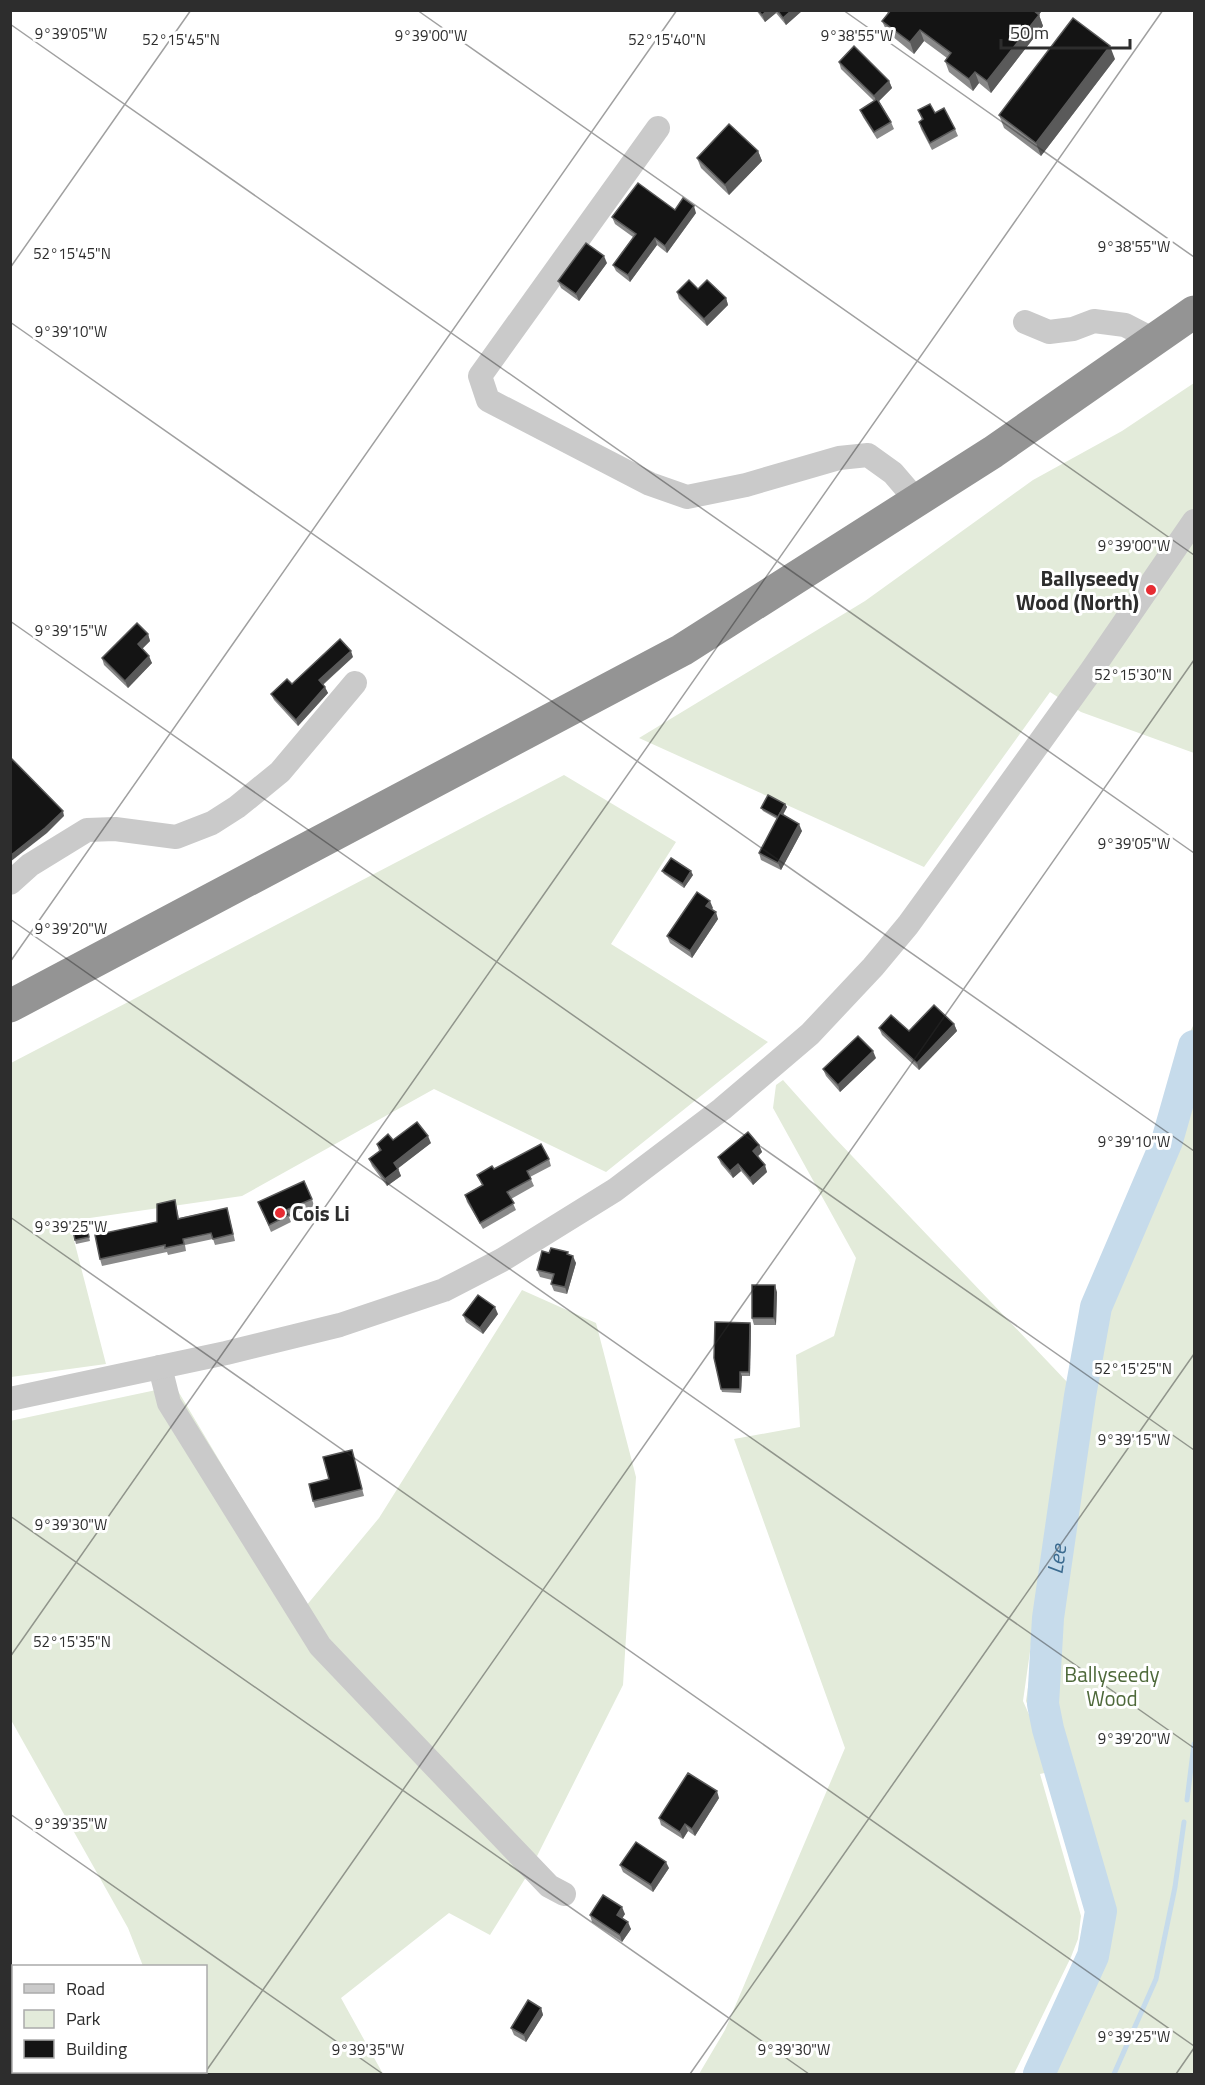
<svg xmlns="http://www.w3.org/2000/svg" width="1205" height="2085" viewBox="0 0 1205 2085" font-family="'Titillium Web',sans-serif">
	<rect width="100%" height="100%" fill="#fff"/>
	<g fill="#e3ebda">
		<polygon points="1194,383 1194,753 1081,712 1050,692 924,867 639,738 865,601 1033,480 1122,431"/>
		<polygon points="564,775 676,842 611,944 768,1042 606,1172 434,1089 242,1196 69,1221 106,1364 11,1377 11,1063"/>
		<polygon points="1194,1024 1194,2074 1025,2074 1085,1954 1088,1914 1047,1760 1049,1772 1040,1774 1081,1916 1078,1939 1071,1957 1014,2074 699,2074 725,2030 845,1748 734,1439 800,1427 796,1355 834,1336 856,1258 773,1108 776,1085 783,1080 833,1136 1068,1383 1023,1701 1039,1737 1026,1701 1081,1328 1154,1147 1186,1040"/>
		<polygon points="522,1290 596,1323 636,1477 623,1685 528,1874 490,1935 449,1913 341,1998 383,2074 171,2074 171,2072 206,2072 206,1966 143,1966 128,1928 11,1720 10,1421 175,1386 306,1606 379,1518"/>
	</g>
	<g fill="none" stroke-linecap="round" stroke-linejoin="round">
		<g stroke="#c6dbeb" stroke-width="5">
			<polyline points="1187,1800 1194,1744"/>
			<polyline points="1114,2074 1156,1979 1175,1887 1184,1822"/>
		</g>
		<path stroke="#c6dbeb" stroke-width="32" id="s1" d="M1039 2074 1093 1956 1101 1911 1048 1729 1043 1704 1048 1618 1080 1396 1096 1307 1167 1141 1194 1046"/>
		<g stroke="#cacaca" stroke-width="24">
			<polyline points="658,128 480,376 488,400 650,484 687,497 746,485 839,458 868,455 893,473 917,501"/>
			<polyline points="1025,322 1049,332 1073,329 1094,321 1125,325 1154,340"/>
			<polyline points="10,883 30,865 87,830 115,829 176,837 212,823 237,807 280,772 355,683"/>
			<polyline points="160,1367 169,1403 320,1646 549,1886 564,1894"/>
			<polyline points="10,1399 226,1353 340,1325 444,1290 502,1260 615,1190 722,1109 810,1034 873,967 908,925 945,874 1091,671 1194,521"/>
		</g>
		<polyline stroke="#949494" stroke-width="33" points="10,1006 682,650 993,452 1194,312"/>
	</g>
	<g fill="#8a8a8a">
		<polygon points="756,10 803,10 786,25 776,13 765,22"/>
		<polygon points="885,10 1042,10 1039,15 1043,26 991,93 979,83 973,91 949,72 945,61 947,58 924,41 914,54 887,32 882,21 888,13"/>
		<polygon points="1115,59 1041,156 1004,128 999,115"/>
		<polygon points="839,62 889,81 892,88 879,101 891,122 894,129 877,139 863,117 860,110 874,101 841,69"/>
		<polygon points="918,110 935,113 955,129 958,136 932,150 921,129 919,122 922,120"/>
		<polygon points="758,151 762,161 729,195 701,168 697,158"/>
		<polygon points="675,210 696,213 667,253 657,245 630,282 616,271 613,265 633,237 615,224 612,217"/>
		<polygon points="607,263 579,301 561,288 558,281"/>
		<polygon points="677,292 726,298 728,305 707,326 679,299"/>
		<polygon points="148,634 150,641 142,649 152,663 128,688 104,665 102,658"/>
		<polygon points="353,657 323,685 328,693 298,726 274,700 271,694"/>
		<polygon points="785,804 787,807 783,815 802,831 781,870 761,860 759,853 777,819 763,811 761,808"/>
		<polygon points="662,871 693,875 684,888 664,874"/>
		<polygon points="713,908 711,910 718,919 692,958 670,943 667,936"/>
		<polygon points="954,1024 957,1031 919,1070 882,1035 879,1028 909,1031"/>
		<polygon points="876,1058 840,1092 826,1076 823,1069"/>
		<polygon points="393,1140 431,1143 398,1168 401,1176 387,1186 372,1166 369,1159 379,1151 377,1144"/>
		<polygon points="759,1145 762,1152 758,1156 767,1172 753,1185 741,1171 733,1178 721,1164 718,1157"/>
		<polygon points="549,1159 551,1166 530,1177 534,1186 511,1199 516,1210 483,1229 467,1202 465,1195 482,1185 477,1175 494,1169"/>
		<polygon points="312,1199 314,1206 289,1217 291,1222 271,1232 258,1202"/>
		<polygon points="175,1200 179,1218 227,1208 229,1215 235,1241 215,1245 213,1239 185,1245 186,1251 168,1255 167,1252 102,1266 100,1259 157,1222"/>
		<polygon points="85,1219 90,1241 76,1244 75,1240"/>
		<polygon points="568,1252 569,1255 576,1263 567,1294 554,1291 551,1284 552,1280 540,1277 537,1270 549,1253"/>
		<polygon points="777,1292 776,1325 754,1325 752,1318"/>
		<polygon points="498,1314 483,1334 466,1322 463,1315"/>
		<polygon points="751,1326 750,1376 742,1376 741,1393 722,1392 721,1389"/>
		<polygon points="352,1450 364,1496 315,1508 313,1501 329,1479"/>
		<polygon points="719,1798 695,1836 688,1831 683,1839 661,1825 659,1818"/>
		<polygon points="620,1865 669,1868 653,1892 623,1872"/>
		<polygon points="625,1914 622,1918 631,1929 622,1942 592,1922 590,1915"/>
		<polygon points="541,2008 543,2015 526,2042 514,2035 511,2028"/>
	</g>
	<g fill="#5a5a5a">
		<polygon points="768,10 775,10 776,13 765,22 762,15"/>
		<polygon points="792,10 803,10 786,25 783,18"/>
		<polygon points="1031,10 1042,10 1039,15 1043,26 991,93 987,81"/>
		<polygon points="920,30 924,41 914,54 910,42"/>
		<polygon points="1110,46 1115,59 1041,156 1036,143"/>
		<polygon points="975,72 979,83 973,91 969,79"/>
		<polygon points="889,81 892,88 877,103 874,96"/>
		<polygon points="758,151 762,161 729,195 725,185"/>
		<polygon points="694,206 696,213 667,253 665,246"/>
		<polygon points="655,238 657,245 630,282 628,275"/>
		<polygon points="604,256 607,263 579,301 576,294"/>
		<polygon points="726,298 728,305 707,326 704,319"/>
		<polygon points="148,634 150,641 140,651 138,644"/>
		<polygon points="351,651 353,657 321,686 319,680"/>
		<polygon points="149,656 152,663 128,688 125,681"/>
		<polygon points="325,687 328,693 298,726 296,720"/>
		<polygon points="785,804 787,807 780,820 778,817"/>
		<polygon points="63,811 64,816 47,833 10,862 10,856"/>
		<polygon points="799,824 802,831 781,870 778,863"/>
		<polygon points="691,871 693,875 684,888 683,884"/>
		<polygon points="710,901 713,908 709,913 706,906"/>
		<polygon points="716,912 718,919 692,958 690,951"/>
		<polygon points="954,1024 957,1031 919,1070 917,1063"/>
		<polygon points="873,1051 876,1058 840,1092 838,1085"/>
		<polygon points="428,1136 431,1143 396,1170 394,1163"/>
		<polygon points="759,1145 762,1152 756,1158 753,1151"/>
		<polygon points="738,1164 741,1171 733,1178 730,1171"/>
		<polygon points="765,1165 767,1172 753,1185 750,1178"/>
		<polygon points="398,1169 401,1176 387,1186 385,1179"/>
		<polygon points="573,1256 576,1263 567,1294 565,1287"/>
		<polygon points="775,1285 777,1292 776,1325 774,1318"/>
		<polygon points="495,1307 498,1314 483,1334 480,1328"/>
		<polygon points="750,1323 751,1326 750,1376 749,1372"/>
		<polygon points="740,1372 742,1376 741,1393 740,1389"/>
		<polygon points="717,1791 719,1798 695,1836 692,1829"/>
		<polygon points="685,1824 688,1831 683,1839 680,1832"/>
		<polygon points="666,1862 669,1868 653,1892 651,1885"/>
		<polygon points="622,1907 625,1914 620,1922 617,1915"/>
		<polygon points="628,1922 631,1929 622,1942 620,1935"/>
		<polygon points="541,2008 543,2015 526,2042 524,2035"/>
	</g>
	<g fill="#141414" stroke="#5a5a5a" stroke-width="1.5">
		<polygon points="758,10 768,10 762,15"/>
		<polygon points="777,10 792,10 783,18"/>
		<polygon points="891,10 1033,10 1039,15 987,81 975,72 969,79 945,61 951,53 920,30 910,42 882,21"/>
		<polygon points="1073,18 1110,46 1036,143 999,115"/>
		<polygon points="854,46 889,81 874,96 839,62"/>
		<polygon points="877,99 891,122 874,132 860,110"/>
		<polygon points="930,104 935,113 944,108 955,129 930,143 919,122 923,119 918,110"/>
		<polygon points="729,124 758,151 725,185 697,158"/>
		<polygon points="638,183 675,210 683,198 694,206 665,246 655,238 628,275 613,265 636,234 612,217"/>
		<polygon points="586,243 604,256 576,294 558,281"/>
		<polygon points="689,280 698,289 707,280 726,298 704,319 677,292"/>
		<polygon points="137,623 148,634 138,644 149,656 125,681 102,658"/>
		<polygon points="340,639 351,651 319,680 325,687 296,720 271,694 287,679 292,684"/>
		<polygon points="10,757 63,811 45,828 10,856"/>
		<polygon points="768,795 785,804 778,817 761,808"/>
		<polygon points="780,813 799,824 778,863 759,853"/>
		<polygon points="671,858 691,871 683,884 662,871"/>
		<polygon points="697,892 710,901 706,906 716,912 690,951 667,936"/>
		<polygon points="934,1005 954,1024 917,1063 879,1028 891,1015 909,1031"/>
		<polygon points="858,1036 873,1051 838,1085 823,1069"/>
		<polygon points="417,1122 428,1136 394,1163 398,1169 385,1179 369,1159 381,1150 377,1144 388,1134 393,1140"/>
		<polygon points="748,1132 759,1145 753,1151 765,1165 750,1178 738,1164 730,1171 718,1157"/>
		<polygon points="541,1144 549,1159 527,1171 531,1179 507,1192 514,1203 480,1223 465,1195 483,1185 477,1175 492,1166 494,1169"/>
		<polygon points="304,1181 312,1199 286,1210 289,1215 269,1225 258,1202"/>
		<polygon points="175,1200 178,1219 227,1208 233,1234 213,1239 211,1233 183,1239 184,1244 165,1248 165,1245 100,1259 95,1235 157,1222 157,1204"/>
		<polygon points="85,1219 89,1237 75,1240 71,1222"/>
		<polygon points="551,1248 568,1252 567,1254 573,1256 565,1287 551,1284 554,1274 537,1270 542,1251 549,1253"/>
		<polygon points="752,1285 775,1285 774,1318 752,1318"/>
		<polygon points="478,1295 495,1307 480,1328 463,1315"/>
		<polygon points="715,1322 750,1323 749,1372 740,1372 740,1389 721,1389 714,1358"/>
		<polygon points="352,1450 362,1489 313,1501 309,1484 329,1479 323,1457"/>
		<polygon points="688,1773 717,1791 692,1829 685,1824 680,1832 659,1818"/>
		<polygon points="636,1842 666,1862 651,1885 620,1865"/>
		<polygon points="603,1895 622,1907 617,1915 628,1922 620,1935 590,1915"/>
		<polygon points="528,2000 541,2008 524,2035 511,2028"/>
	</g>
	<path fill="none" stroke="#2d2d2d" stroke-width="1.5" stroke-opacity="0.45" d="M417 10 1194 555M843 10 1194 257M10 24 1194 853M10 268 191 10M10 322 1194 1151M10 621 1194 1450M10 919 1194 1748M10 962 677 10M10 1217 1194 2046M10 1516 809 2074M10 1657 1163 10M10 1814 383 2074M204 2074 1194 660M690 2074 1194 1354M1176 2074 1194 2048"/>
	<g fill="#e72c33" stroke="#fff" stroke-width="2">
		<circle cx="1151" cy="590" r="6"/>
		<circle cx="280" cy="1213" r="6"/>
	</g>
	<g text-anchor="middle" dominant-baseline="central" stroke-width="6" stroke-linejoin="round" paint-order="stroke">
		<g font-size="21" font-weight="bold" fill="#2d2d2d" stroke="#fff" text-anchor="end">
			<text x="1139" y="578">Ballyseedy<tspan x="1139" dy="24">Wood (North)</tspan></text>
			<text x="292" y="1213" text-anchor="start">Cois Li</text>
		</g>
		<g font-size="21" fill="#4e693a" stroke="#fff">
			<text x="1112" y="1674">Ballyseedy<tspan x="1112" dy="24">Wood</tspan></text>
		</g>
		<g font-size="22" font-style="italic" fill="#3b6b90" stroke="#fff">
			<text stroke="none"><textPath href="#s1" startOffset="536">Lee</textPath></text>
		</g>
	</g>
	<g font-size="15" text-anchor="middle" fill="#2d2d2d" stroke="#fff" stroke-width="6" stroke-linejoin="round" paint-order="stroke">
		<text x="71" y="39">9°39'05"W</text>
		<text x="857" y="41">9°38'55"W</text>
		<text x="431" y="41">9°39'00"W</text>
		<text x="181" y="45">52°15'45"N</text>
		<text x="667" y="45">52°15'40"N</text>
		<text x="1134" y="252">9°38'55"W</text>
		<text x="72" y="259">52°15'45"N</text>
		<text x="71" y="337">9°39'10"W</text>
		<text x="1134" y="551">9°39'00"W</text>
		<text x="71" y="636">9°39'15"W</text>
		<text x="1133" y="680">52°15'30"N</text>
		<text x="1134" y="849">9°39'05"W</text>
		<text x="71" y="934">9°39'20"W</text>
		<text x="1134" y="1147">9°39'10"W</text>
		<text x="71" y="1232">9°39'25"W</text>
		<text x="1133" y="1374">52°15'25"N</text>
		<text x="1134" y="1445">9°39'15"W</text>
		<text x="71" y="1530">9°39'30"W</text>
		<text x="72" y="1647">52°15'35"N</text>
		<text x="1134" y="1744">9°39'20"W</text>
		<text x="71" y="1829">9°39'35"W</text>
		<text x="1134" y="2042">9°39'25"W</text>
		<text x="368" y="2055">9°39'35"W</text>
		<text x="794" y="2055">9°39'30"W</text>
	</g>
	<rect width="1205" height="2085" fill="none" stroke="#2d2d2d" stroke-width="24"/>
	<rect x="12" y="1965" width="195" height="108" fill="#ffffff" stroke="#ababab" stroke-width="1.5"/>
	<rect x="24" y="1984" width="30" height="9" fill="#cacaca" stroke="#ababab" stroke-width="1.5"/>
	<text x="66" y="1995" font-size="18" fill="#2d2d2d">Road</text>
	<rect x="24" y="2010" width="30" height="18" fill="#e3ebda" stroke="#ababab" stroke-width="1.5"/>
	<text x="66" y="2025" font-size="18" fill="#2d2d2d">Park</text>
	<rect x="24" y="2040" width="30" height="18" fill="#141414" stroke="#ababab" stroke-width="1.5"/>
	<text x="66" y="2055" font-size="18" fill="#2d2d2d">Building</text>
	<path d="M1001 39v9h129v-9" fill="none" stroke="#2d2d2d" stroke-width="3"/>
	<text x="1010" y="39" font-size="18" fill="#2d2d2d" stroke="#ffffff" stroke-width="4.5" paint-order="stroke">50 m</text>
</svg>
